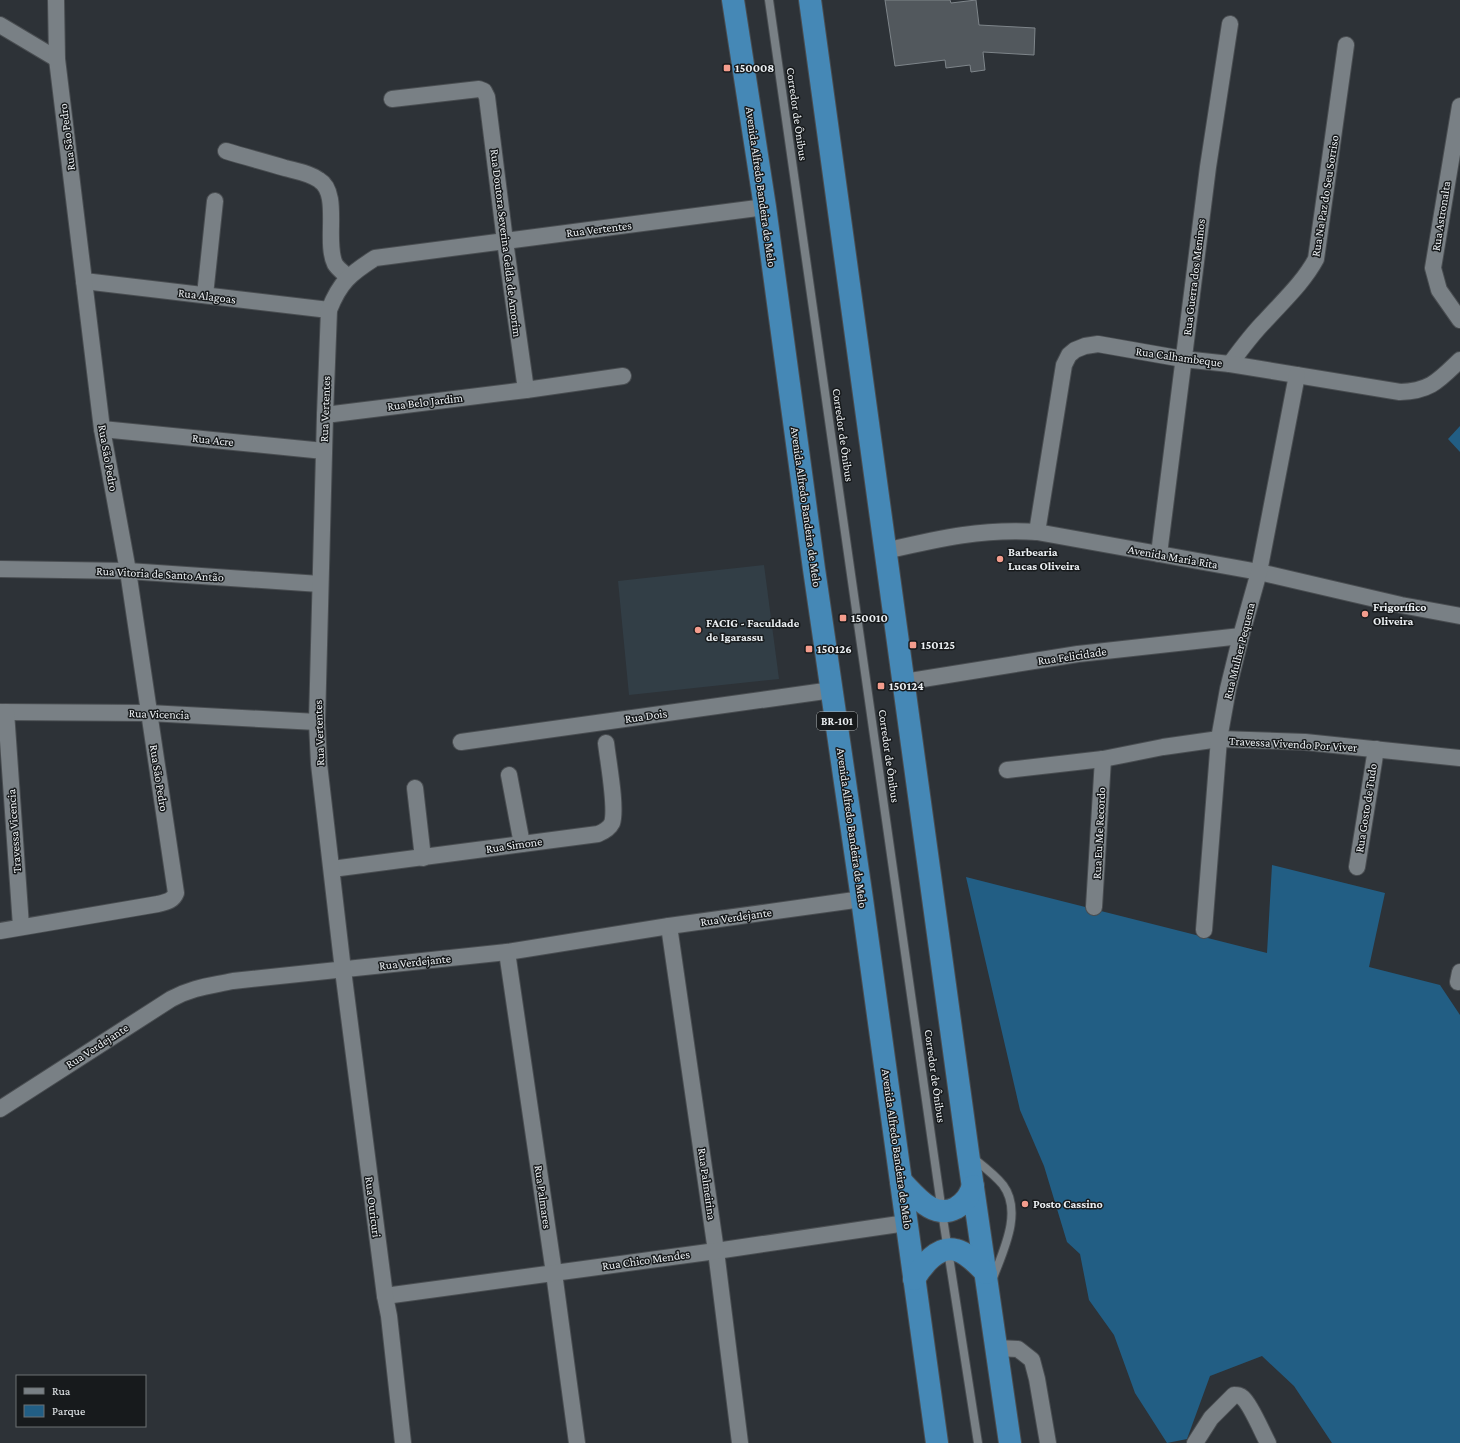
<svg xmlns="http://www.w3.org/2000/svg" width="1460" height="1443" viewBox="0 0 1460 1443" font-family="'Crimson Pro',serif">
	<rect width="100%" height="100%" fill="#2d3237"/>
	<polygon fill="#323e46" points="764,565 779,679 629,695 618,581"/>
	<g fill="#225e84">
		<polygon points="1460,426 1460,452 1448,439"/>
		<polygon points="1272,865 1385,893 1369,967 1440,985 1460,1015 1460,1443 1332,1443 1294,1386 1262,1356 1210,1376 1187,1439 1167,1443 1135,1393 1114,1335 1089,1300 1080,1254 1067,1242 1044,1166 1020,1110 966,877 1267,953"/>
	</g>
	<polygon fill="#52585d" stroke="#7e858a" points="885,0 950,0 951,3 976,0 979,25 1035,28 1034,55 983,52 985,70 971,72 970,65 946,68 945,60 895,66"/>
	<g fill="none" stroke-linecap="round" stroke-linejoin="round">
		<defs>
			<g id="lane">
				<polyline points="769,0 942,1212 978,1443"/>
				<path d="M973 1158C983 1166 995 1175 1003 1185 1023 1212 1003 1251 993 1278"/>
			</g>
			<g id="street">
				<polyline points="0,25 57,59"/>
				<polyline points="392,99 479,89 484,91 487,97 505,241 526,390 623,376"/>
				<polyline points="1460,106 1433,268 1439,290 1460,320"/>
				<path d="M226 151C246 157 265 162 285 168 296 171 310 173 319 180 341 193 324 242 335 264 338 269 344 273 348 277"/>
				<polyline points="84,281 329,310"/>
				<polyline points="205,295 215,201"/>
				<path d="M1230 364C1241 349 1252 334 1265 321 1283 301 1303 283 1316 259L1346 45"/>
				<polyline points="325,415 526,390"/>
				<polyline points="102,429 324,451"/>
				<path d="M1037 532 1064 365 1069 355 1075 350 1085 346 1098 344 1183 359 1230 364 1400 392C1431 391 1439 380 1460 360"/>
				<path d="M885 551C937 539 983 528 1037 532L1259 572 1401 605 1460 616"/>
				<polyline points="1159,554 1208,167 1230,24"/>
				<polyline points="0,569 128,571 320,584"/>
				<polyline points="904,682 1078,654 1241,636"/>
				<polyline points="0,712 149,713 317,722"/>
				<polyline points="6,712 21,926"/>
				<polyline points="461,742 832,690"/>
				<polyline points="1007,770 1103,759 1163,747 1219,739 1305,742 1460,758"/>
				<polyline points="509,775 522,844"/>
				<polyline points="415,788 423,858"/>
				<polyline points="1357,867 1376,749"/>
				<path d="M332 869 598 834C603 832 609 829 612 823 617 808 608 761 606 743"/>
				<polyline points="1094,907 1103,759"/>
				<polyline points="669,926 716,1251 740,1443"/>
				<polyline points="1204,930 1219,739 1228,689 1241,636 1259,572 1297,375"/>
				<path d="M0 931 158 904C166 902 173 901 176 893L128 571 102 429 57 59 56 0"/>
				<polyline points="507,952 554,1273 577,1443"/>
				<polyline points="1458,982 1460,972"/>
				<path d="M0 1109 171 999C193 987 210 986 233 981L507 952 669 926 862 899"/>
				<polyline points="385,1296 716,1251 906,1223"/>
				<polyline points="997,1348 1018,1349 1032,1360 1037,1379 1048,1443"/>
				<path d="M403 1443 389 1316 385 1296 343 970 319 764 317 722 325 415 329 310C340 282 350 274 375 258L765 207"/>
				<path d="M1195 1443 1211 1418 1234 1395C1238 1395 1240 1395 1243 1398 1251 1405 1262 1432 1268 1443"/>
			</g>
			<g id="highway">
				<polyline points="733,0 765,207 814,569 862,899 937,1443"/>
				<polyline points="810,0 968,1153 1010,1443"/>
				<path d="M901 1181C916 1196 933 1220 956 1208 966 1202 969 1196 973 1186"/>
				<path d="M914 1279C922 1266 938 1245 956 1250 968 1253 978 1265 986 1273"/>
			</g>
		</defs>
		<use href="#lane" stroke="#494d51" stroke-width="10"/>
		<use href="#street" stroke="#494d51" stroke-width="18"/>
		<use href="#highway" stroke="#494d51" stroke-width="24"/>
		<use href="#lane" stroke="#798085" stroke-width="8"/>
		<use href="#street" stroke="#798085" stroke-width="16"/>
		<use href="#highway" stroke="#4588b6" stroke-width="22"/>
	</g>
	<g fill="#f49d8d" stroke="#171a1c" stroke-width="1.5">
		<rect x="723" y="64" width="8" height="8" rx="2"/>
		<circle cx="1000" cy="559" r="4"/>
		<circle cx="1365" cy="614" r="4"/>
		<rect x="839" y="614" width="8" height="8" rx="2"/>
		<circle cx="698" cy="630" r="4"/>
		<rect x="909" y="641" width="8" height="8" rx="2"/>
		<rect x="805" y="645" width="8" height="8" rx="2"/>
		<rect x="877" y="682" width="8" height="8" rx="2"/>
		<circle cx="1025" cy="1204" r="4"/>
	</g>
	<g text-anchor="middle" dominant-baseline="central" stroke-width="3" stroke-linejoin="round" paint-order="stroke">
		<rect fill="#171a1c" stroke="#acb0b2" stroke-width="1" x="817" y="712" width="40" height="18" rx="3"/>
		<g font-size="11" font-weight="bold" fill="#ecf0f3">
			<text x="837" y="721">BR-101</text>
		</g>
		<g font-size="12" font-weight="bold" fill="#ecf0f3" stroke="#171a1c" text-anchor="start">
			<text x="735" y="68">150008</text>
			<text x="1008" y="552">Barbearia<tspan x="1008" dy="14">Lucas Oliveira</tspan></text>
			<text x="1373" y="607">Frigorífico<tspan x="1373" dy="14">Oliveira</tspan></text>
			<text x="851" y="618">150010</text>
			<text x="706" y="623">FACIG - Faculdade<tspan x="706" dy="14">de Igarassu</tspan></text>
			<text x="921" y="645">150125</text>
			<text x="817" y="649">150126</text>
			<text x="889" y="686">150124</text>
			<text x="1033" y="1204">Posto Cassino</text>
		</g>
		<g font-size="12" fill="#ecf0f3" stroke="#171a1c">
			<text transform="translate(797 114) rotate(82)">Corredor de Ônibus</text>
			<text transform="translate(67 137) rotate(-97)">Rua São Pedro</text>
			<text transform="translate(761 187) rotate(82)">Avenida Alfredo Bandeira de Melo</text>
			<text transform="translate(1325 196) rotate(-81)">Rua Na Paz do Seu Sorriso</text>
			<text transform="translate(1441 216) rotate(-81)">Rua Astronalta</text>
			<text transform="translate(599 229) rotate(-7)">Rua Vertentes</text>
			<text transform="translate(506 243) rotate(83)">Rua Doutora Severina Gelda de Amorim</text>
			<text transform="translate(1194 277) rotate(-83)">Rua Guerra dos Meninos</text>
			<text transform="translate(207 296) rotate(7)">Rua Alagoas</text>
			<text transform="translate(1179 357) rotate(8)">Rua Calhambeque</text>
			<text transform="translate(425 402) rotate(-7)">Rua Belo Jardim</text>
			<text transform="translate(325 409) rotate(-88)">Rua Vertentes</text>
			<text transform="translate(843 435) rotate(82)">Corredor de Ônibus</text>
			<text transform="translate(213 440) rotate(6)">Rua Acre</text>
			<text transform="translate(108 458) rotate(80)">Rua São Pedro</text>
			<text transform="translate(806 507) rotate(82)">Avenida Alfredo Bandeira de Melo</text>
			<text transform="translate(1173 557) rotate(10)">Avenida Maria Rita</text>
			<text transform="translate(160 574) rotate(3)">Rua Vitoria de Santo Antão</text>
			<text transform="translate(1239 651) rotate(-76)">Rua Mulher Pequena</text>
			<text transform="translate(1072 656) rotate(-8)">Rua Felicidade</text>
			<text transform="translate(159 714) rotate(2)">Rua Vicencia</text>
			<text transform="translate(646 716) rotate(-8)">Rua Dois</text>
			<text transform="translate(319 733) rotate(-92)">Rua Vertentes</text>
			<text transform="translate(1293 744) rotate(3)">Travessa Vivendo Por Viver</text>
			<text transform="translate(889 756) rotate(82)">Corredor de Ônibus</text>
			<text transform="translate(159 778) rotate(81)">Rua São Pedro</text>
			<text transform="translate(1366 808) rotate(-81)">Rua Gosto de Tudo</text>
			<text transform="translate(852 828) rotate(82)">Avenida Alfredo Bandeira de Melo</text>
			<text transform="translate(14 831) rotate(-94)">Travessa Vicencia</text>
			<text transform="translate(1099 833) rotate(-87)">Rua Eu Me Recordo</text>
			<text transform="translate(514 845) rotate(-8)">Rua Simone</text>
			<text transform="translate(736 917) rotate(-8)">Rua Verdejante</text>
			<text transform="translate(415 962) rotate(-6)">Rua Verdejante</text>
			<text transform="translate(97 1046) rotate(-33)">Rua Verdejante</text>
			<text transform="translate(935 1076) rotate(82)">Corredor de Ônibus</text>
			<text transform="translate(897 1149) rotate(82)">Avenida Alfredo Bandeira de Melo</text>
			<text transform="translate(707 1184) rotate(82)">Rua Palmeirina</text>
			<text transform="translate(543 1197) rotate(82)">Rua Palmares</text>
			<text transform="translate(373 1207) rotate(83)">Rua Ouricuri</text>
			<text transform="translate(646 1260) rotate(-8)">Rua Chico Mendes</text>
		</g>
	</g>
	<rect x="16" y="1375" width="130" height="52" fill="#171a1c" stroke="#6c7072"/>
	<rect x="24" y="1388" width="20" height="6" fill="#798085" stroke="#6c7072"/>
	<text x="52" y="1395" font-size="12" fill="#ecf0f3">Rua</text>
	<rect x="24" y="1405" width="20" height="12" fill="#225e84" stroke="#6c7072"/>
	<text x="52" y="1415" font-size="12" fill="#ecf0f3">Parque</text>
</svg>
